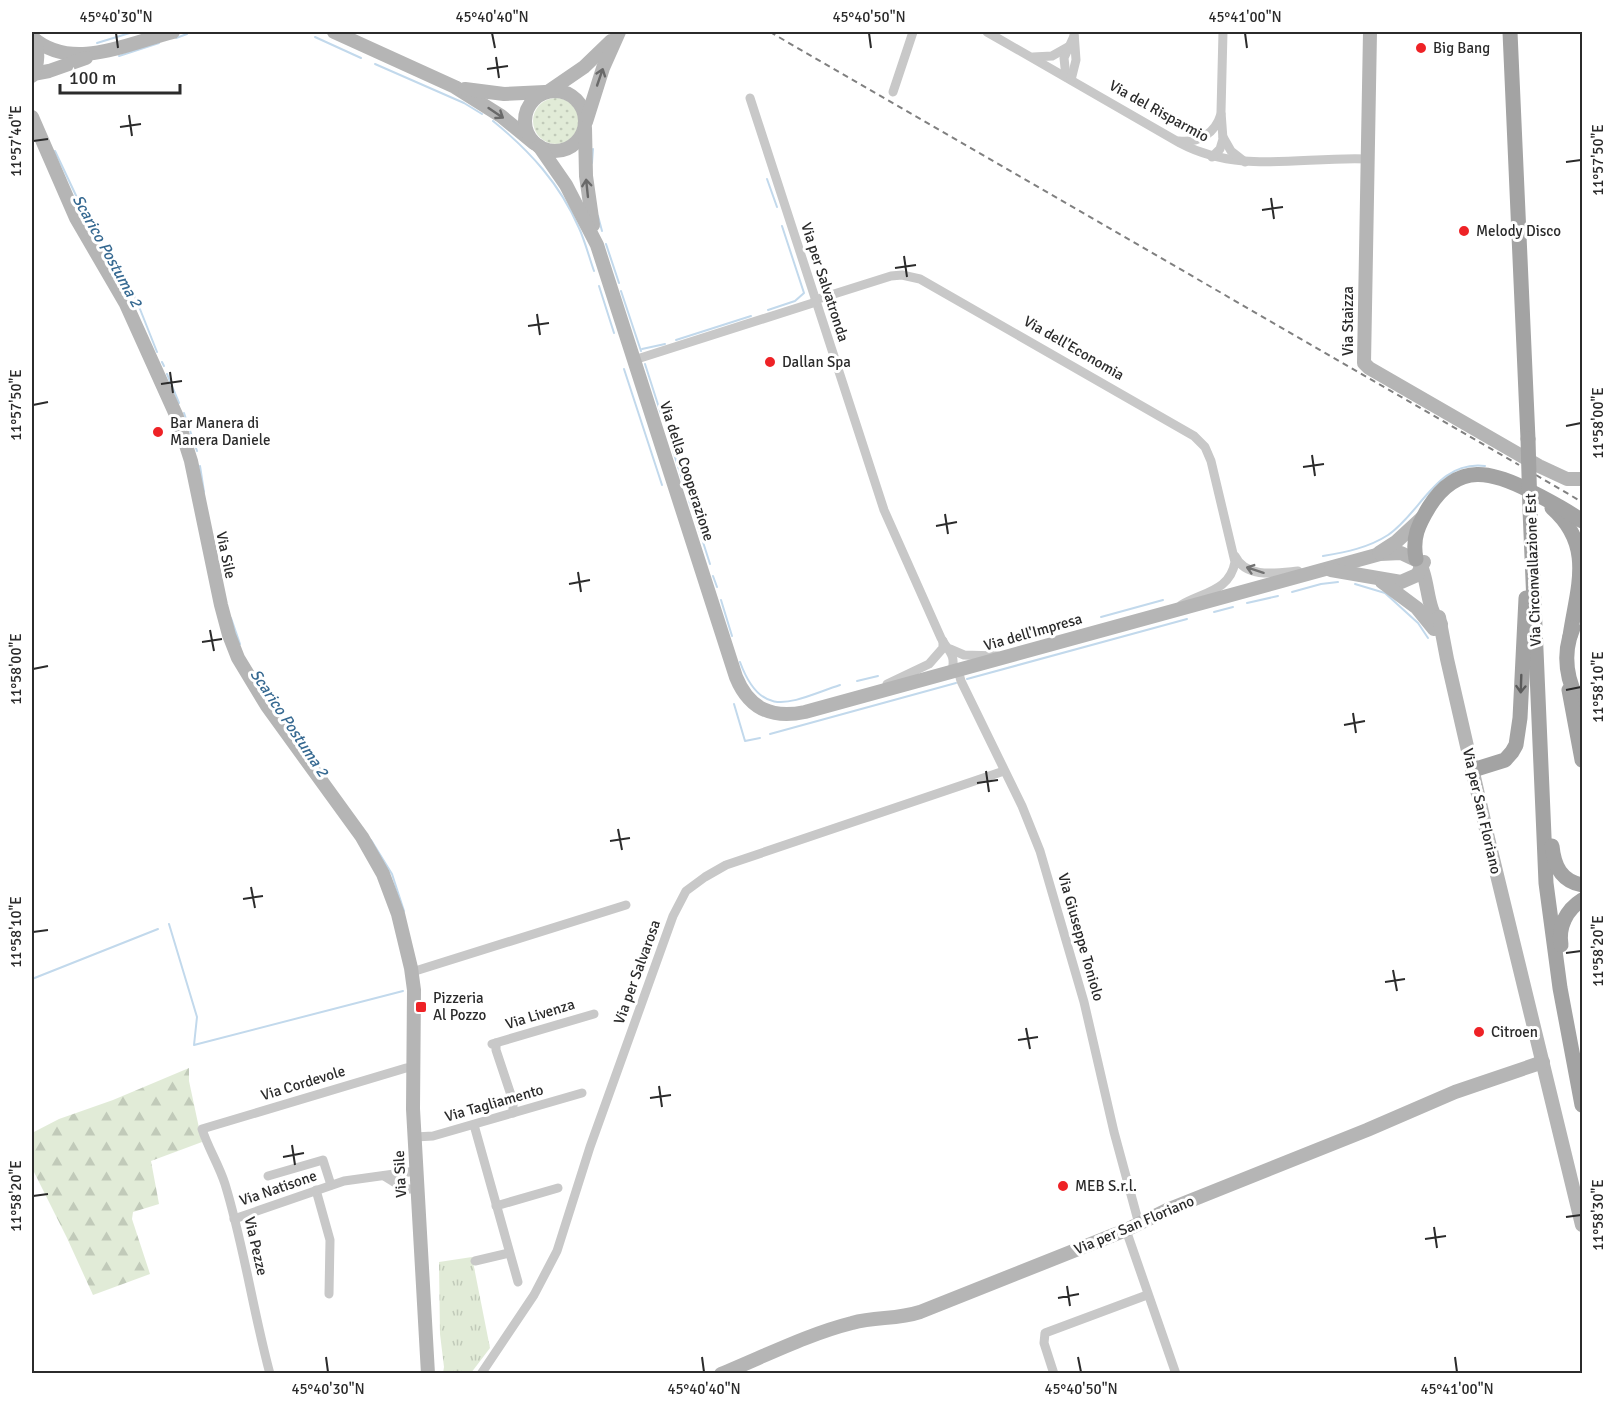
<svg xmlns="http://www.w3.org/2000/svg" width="1614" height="1405" viewBox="0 0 1614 1405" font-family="Signika,sans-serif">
	<defs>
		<pattern id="grass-dots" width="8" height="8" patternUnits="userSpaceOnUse" patternTransform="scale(1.5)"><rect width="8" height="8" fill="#e1ebd7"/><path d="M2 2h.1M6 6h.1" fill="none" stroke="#c1cab9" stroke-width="1.8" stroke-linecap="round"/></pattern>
		<pattern id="forest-firs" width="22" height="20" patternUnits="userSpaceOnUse" patternTransform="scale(1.5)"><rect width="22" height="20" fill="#e1ebd7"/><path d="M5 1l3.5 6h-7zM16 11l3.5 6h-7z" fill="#c1cab9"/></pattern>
		<pattern id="park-tufts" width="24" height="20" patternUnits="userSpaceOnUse" patternTransform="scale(1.5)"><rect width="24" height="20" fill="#e1ebd7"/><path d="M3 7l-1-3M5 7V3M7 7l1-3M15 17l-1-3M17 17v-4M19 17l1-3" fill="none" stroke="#c1cab9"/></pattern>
	</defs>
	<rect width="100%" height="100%" fill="#fff"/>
	<circle fill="url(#grass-dots)" cx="556" cy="121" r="23"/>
	<polygon fill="url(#forest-firs)" points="189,1068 189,1081 202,1142 151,1161 159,1204 133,1212 132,1219 150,1274 93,1295 67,1238 32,1168 32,1133 59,1119 113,1100"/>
	<polygon fill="url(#park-tufts)" points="472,1257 490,1348 471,1373 443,1373 444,1367 440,1334 439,1262"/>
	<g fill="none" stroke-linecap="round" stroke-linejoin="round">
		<g stroke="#c2d9ec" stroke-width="2">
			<polyline points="193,33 196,32"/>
			<polyline points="315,37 361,58"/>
			<polyline points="176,38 187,34"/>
			<polyline points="97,43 133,32"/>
			<polyline points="119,56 159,43"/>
			<polyline points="375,64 464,103 482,114"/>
			<path d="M493 121C530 151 560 184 579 228 585 241 589 257 594 271"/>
			<polyline points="55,151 80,204 136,299 157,352"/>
			<polyline points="592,163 593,149"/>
			<polyline points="767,179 777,207"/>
			<polyline points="598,216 602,231"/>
			<polyline points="606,244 619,283"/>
			<polyline points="599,286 614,333"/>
			<polyline points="621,291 641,351"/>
			<polyline points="768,310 795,301 804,293 782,226"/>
			<polyline points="676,340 751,316"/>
			<polyline points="642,349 665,344"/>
			<polyline points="162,362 164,366"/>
			<polyline points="645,364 661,414"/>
			<polyline points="624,369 662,485"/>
			<polyline points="167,374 179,403"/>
			<polyline points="184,413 197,451"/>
			<polyline points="673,451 685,488"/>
			<polyline points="200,466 204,492"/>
			<polyline points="689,500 691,507"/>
			<polyline points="695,517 710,564"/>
			<path d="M1323 556C1346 552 1368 548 1388 535 1421 513 1437 460 1485 466"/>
			<polyline points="713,576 717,587"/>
			<polyline points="1355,584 1385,593 1418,623 1428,638"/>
			<polyline points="1292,592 1321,584 1338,582"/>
			<polyline points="721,600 732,636"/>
			<polyline points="1247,603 1278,596"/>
			<polyline points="1214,612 1233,607"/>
			<polyline points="1101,617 1163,600"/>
			<polyline points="231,618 240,644"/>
			<polyline points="1056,630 1071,625"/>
			<polyline points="995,647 1031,636"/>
			<path d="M740 662C762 722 792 701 840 685"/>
			<polyline points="967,679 1187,619"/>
			<polyline points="857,681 878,676"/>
			<polyline points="734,704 745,741 760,738"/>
			<polyline points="770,734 956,683"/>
			<polyline points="371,840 392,874 404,911"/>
			<polyline points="169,924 197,1017 194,1045 403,991"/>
			<polyline points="32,979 158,929"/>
		</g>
		<g stroke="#c8c8c8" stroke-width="9">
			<path d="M987 32 1180 143C1240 175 1303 156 1368 159"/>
			<polyline points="1033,57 1052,56 1068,47"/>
			<polyline points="1066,77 1064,58 1074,36"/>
			<polyline points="1071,80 1076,60 1074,32"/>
			<polyline points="893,92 913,32"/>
			<path d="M750 98 884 510 941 638C949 653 956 653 952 672"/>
			<polyline points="1223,137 1231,151 1245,162"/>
			<path d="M1179 141C1199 143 1215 134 1221 114"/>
			<polyline points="1212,157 1220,149 1223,139 1221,112 1223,32"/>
			<path d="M815 300 891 276 902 275 920 279 1194 436 1205 447 1211 461 1235 562C1230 591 1203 592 1181 605"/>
			<polyline points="634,360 816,302"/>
			<path d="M1235 556C1246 579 1277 573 1298 571"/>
			<polyline points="950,649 964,655 998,656"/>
			<polyline points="958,670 961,681 1022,806 1040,851 1084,1002 1114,1132 1139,1224"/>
			<polyline points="887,684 929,664 943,648 943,641"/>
			<polyline points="412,972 626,905"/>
			<polyline points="496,1043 496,1050 513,1101 513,1113"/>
			<polyline points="492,1044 594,1014"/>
			<polyline points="474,1125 518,1282"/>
			<polyline points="415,1137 433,1136 582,1093"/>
			<polyline points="268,1176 323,1160 331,1185"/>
			<polyline points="384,1176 405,1189 417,1189"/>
			<polyline points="316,1190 330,1240 329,1294"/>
			<polyline points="496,1206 558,1188"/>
			<polyline points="234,1219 344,1181 416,1171"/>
			<polyline points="1126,1230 1176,1374"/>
			<polyline points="475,1261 509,1253"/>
			<path d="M270 1374C253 1311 244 1246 225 1184 219 1165 208 1148 202 1129L406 1068H413"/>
			<polyline points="481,1374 534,1295 557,1251 590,1147 673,916 686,891 705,877 726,865 1004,771"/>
			<polyline points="1054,1374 1044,1343 1045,1333 1147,1295"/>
		</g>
		<g stroke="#b5b5b5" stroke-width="14">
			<polyline points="334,32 455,87 501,116 534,143"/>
			<polyline points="1370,32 1364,363 1369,368 1539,466 1567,479 1581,479"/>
			<path d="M33 38C72 72 129 43 173 32"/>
			<polyline points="33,74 49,71 86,58"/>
			<path d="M32 76C39 63 39 51 33 38"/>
			<polyline points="465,89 504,94 545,92"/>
			<circle cx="555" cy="121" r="30"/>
			<polyline points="549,91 584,67 611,41"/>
			<polyline points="32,117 76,218 126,304 177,417 191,461 221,605 229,635 238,658 267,706 362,837 383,874 398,914 411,968 414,990 413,1109 428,1374"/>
			<polyline points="586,122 603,68 619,32"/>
			<polyline points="585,128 586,176 593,225"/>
			<path d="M539 146 566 185 597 245 736 677C749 709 772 719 805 712L1380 554 1401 553 1418 561C1430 579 1425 609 1441 624"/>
			<polyline points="1379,553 1396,542 1422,518"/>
			<polyline points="1331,570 1401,582 1417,575 1424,562"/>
			<polyline points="1382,582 1417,608 1434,629"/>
			<polyline points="1439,617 1447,659 1488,838 1582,1225"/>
			<path d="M721 1374C763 1357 808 1334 852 1323 876 1316 896 1320 920 1312L1126 1230 1167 1210 1367 1130 1455 1092 1543 1062"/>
		</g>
		<g stroke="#a3a3a3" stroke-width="15">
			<polyline points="1510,32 1528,439"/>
			<path d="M1552 508C1595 546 1577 588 1570 636"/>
			<polyline points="1530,510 1546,883 1560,988 1582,1105"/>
			<path d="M1416 559C1412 538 1418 525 1429 507 1458 461 1493 471 1534 493 1551 502 1567 510 1582 521"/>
			<path d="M1573 628C1562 654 1566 683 1582 706"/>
			<polyline points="1569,690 1582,760"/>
			<polyline points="1473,770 1505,760 1512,752 1516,745 1520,718 1526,598"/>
			<path d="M1552 846C1554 866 1561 881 1582 885"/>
			<path d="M1561 945C1558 927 1566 910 1582 900"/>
		</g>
		<g stroke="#808080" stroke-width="2" stroke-dasharray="6 4.5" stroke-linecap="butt">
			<polyline points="770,32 1519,465"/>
			<polyline points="1536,475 1582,502"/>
		</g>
		<polyline stroke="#a3a3a3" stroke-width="15" points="1528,439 1530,510"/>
	</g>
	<defs><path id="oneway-shaft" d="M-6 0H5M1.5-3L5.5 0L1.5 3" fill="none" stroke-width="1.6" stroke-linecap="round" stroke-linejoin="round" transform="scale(1.5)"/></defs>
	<g stroke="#696969">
		<use href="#oneway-shaft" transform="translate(600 77) rotate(-71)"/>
		<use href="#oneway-shaft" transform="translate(496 113) rotate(34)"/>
		<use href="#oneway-shaft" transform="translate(587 188) rotate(-96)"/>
	</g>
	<use stroke="#727272" href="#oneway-shaft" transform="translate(1255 570) rotate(-162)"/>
	<use stroke="#5b5b5b" href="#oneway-shaft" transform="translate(1521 684) rotate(92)"/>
	<path fill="none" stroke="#2b2b2b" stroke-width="2" d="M116 33 118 48M492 33 495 48M869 33 871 48M1245 33 1247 48M496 57 499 78M487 69 508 66M129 115 132 136M120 127 141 124M33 141 48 139M1566 162 1581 160M1271 198 1274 219M1262 210 1283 207M904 256 907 277M895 268 916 265M537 314 540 335M528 326 549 323M170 372 173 393M161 384 182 381M33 405 48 402M1566 426 1581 423M1312 455 1315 476M1303 467 1324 464M945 514 948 534M936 526 957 522M578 572 581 592M569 584 590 580M210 630 214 651M202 642 222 639M33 669 48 666M1566 690 1581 687M1353 713 1356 733M1344 725 1365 721M986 771 989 792M977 783 998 780M618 829 622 850M610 841 630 838M251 887 255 908M243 899 263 896M33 932 48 930M1566 953 1581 951M1393 970 1397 991M1385 982 1405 979M1026 1028 1030 1049M1018 1040 1038 1037M659 1086 662 1107M650 1098 671 1095M292 1145 295 1165M283 1157 304 1153M33 1196 48 1194M1566 1217 1581 1215M1434 1227 1437 1248M1425 1239 1446 1236M1067 1286 1070 1306M1058 1298 1079 1294M326 1357 328 1372M702 1357 704 1372M1078 1357 1081 1372M1455 1357 1457 1372"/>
	<g fill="#ee2226" stroke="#fff" stroke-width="2">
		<circle cx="1421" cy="48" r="6"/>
		<circle cx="1464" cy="231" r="6"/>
		<circle cx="770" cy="362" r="6"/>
		<circle cx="158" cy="432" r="6"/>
		<rect x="415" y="1001" width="12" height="12" rx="3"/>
		<circle cx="1479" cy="1032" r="6"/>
		<circle cx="1063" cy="1186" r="6"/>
	</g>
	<g text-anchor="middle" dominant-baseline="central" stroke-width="6" stroke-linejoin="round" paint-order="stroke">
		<g font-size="15" fill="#2b2b2b" stroke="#fff" text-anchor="start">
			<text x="1433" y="48">Big Bang</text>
			<text x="1476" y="231">Melody Disco</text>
			<text x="782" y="362">Dallan Spa</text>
			<text x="170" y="423">Bar Manera di<tspan x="170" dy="17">Manera Daniele</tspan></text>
			<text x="433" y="998">Pizzeria<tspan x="433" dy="17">Al Pozzo</tspan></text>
			<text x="1491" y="1032">Citroen</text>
			<text x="1075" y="1186">MEB S.r.l.</text>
		</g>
		<g font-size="15" fill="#2b2b2b" stroke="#fff">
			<text transform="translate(1159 111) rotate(29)">Via del Risparmio</text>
			<text transform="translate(825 282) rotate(72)">Via per Salvatronda</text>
			<text transform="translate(1348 321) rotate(-90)">Via Staizza</text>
			<text transform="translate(1074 348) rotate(30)">Via dell'Economia</text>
			<text transform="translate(687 471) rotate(72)">Via della Cooperazione</text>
			<text transform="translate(226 555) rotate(78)">Via Sile</text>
			<text transform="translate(1533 570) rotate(-92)">Via Circonvallazione Est</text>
			<text transform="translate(1033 632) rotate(-16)">Via dell'Impresa</text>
			<text transform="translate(1482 811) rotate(77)">Via per San Floriano</text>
			<text transform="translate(1081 937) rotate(74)">Via Giuseppe Toniolo</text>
			<text transform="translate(637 972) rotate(-70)">Via per Salvarosa</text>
			<text transform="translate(540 1014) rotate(-17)">Via Livenza</text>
			<text transform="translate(303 1083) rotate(-17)">Via Cordevole</text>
			<text transform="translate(494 1103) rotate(-16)">Via Tagliamento</text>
			<text transform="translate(400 1174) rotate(-93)">Via Sile</text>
			<text transform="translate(278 1188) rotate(-19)">Via Natisone</text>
			<text transform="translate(1134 1225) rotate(-23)">Via per San Floriano</text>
			<text transform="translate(256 1246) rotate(77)">Via Pezze</text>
		</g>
		<g font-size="16" font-style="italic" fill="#366991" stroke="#fff">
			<text transform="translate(107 251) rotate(61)">Scarico Postuma 2</text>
			<text transform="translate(289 723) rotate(56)">Scarico Postuma 2</text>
		</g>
	</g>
	<rect width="1614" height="1405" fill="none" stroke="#ffffff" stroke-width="66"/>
	<path d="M60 84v9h120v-9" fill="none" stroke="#2b2b2b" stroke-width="3"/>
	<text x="69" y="84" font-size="18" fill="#2b2b2b" stroke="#ffffff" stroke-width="4.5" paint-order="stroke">100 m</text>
	<rect x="33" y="33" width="1548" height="1339" fill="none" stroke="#2b2b2b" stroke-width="2"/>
	<g font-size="15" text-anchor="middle" fill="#2b2b2b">
		<text x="116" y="22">45°40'30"N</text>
		<text x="492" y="22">45°40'40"N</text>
		<text x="869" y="22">45°40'50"N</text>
		<text x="1245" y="22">45°41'00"N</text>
		<text transform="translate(16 141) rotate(-90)" y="5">11°57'40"E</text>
		<text transform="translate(1598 160) rotate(-90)" y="5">11°57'50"E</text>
		<text transform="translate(16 405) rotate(-90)" y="5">11°57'50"E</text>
		<text transform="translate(1598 423) rotate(-90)" y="5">11°58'00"E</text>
		<text transform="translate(16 669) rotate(-90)" y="5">11°58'00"E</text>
		<text transform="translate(1598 687) rotate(-90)" y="5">11°58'10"E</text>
		<text transform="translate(16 932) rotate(-90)" y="5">11°58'10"E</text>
		<text transform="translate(1598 951) rotate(-90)" y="5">11°58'20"E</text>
		<text transform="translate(16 1196) rotate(-90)" y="5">11°58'20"E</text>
		<text transform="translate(1598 1215) rotate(-90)" y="5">11°58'30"E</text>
		<text x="328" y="1394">45°40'30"N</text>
		<text x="704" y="1394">45°40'40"N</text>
		<text x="1081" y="1394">45°40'50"N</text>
		<text x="1457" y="1394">45°41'00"N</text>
	</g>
</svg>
